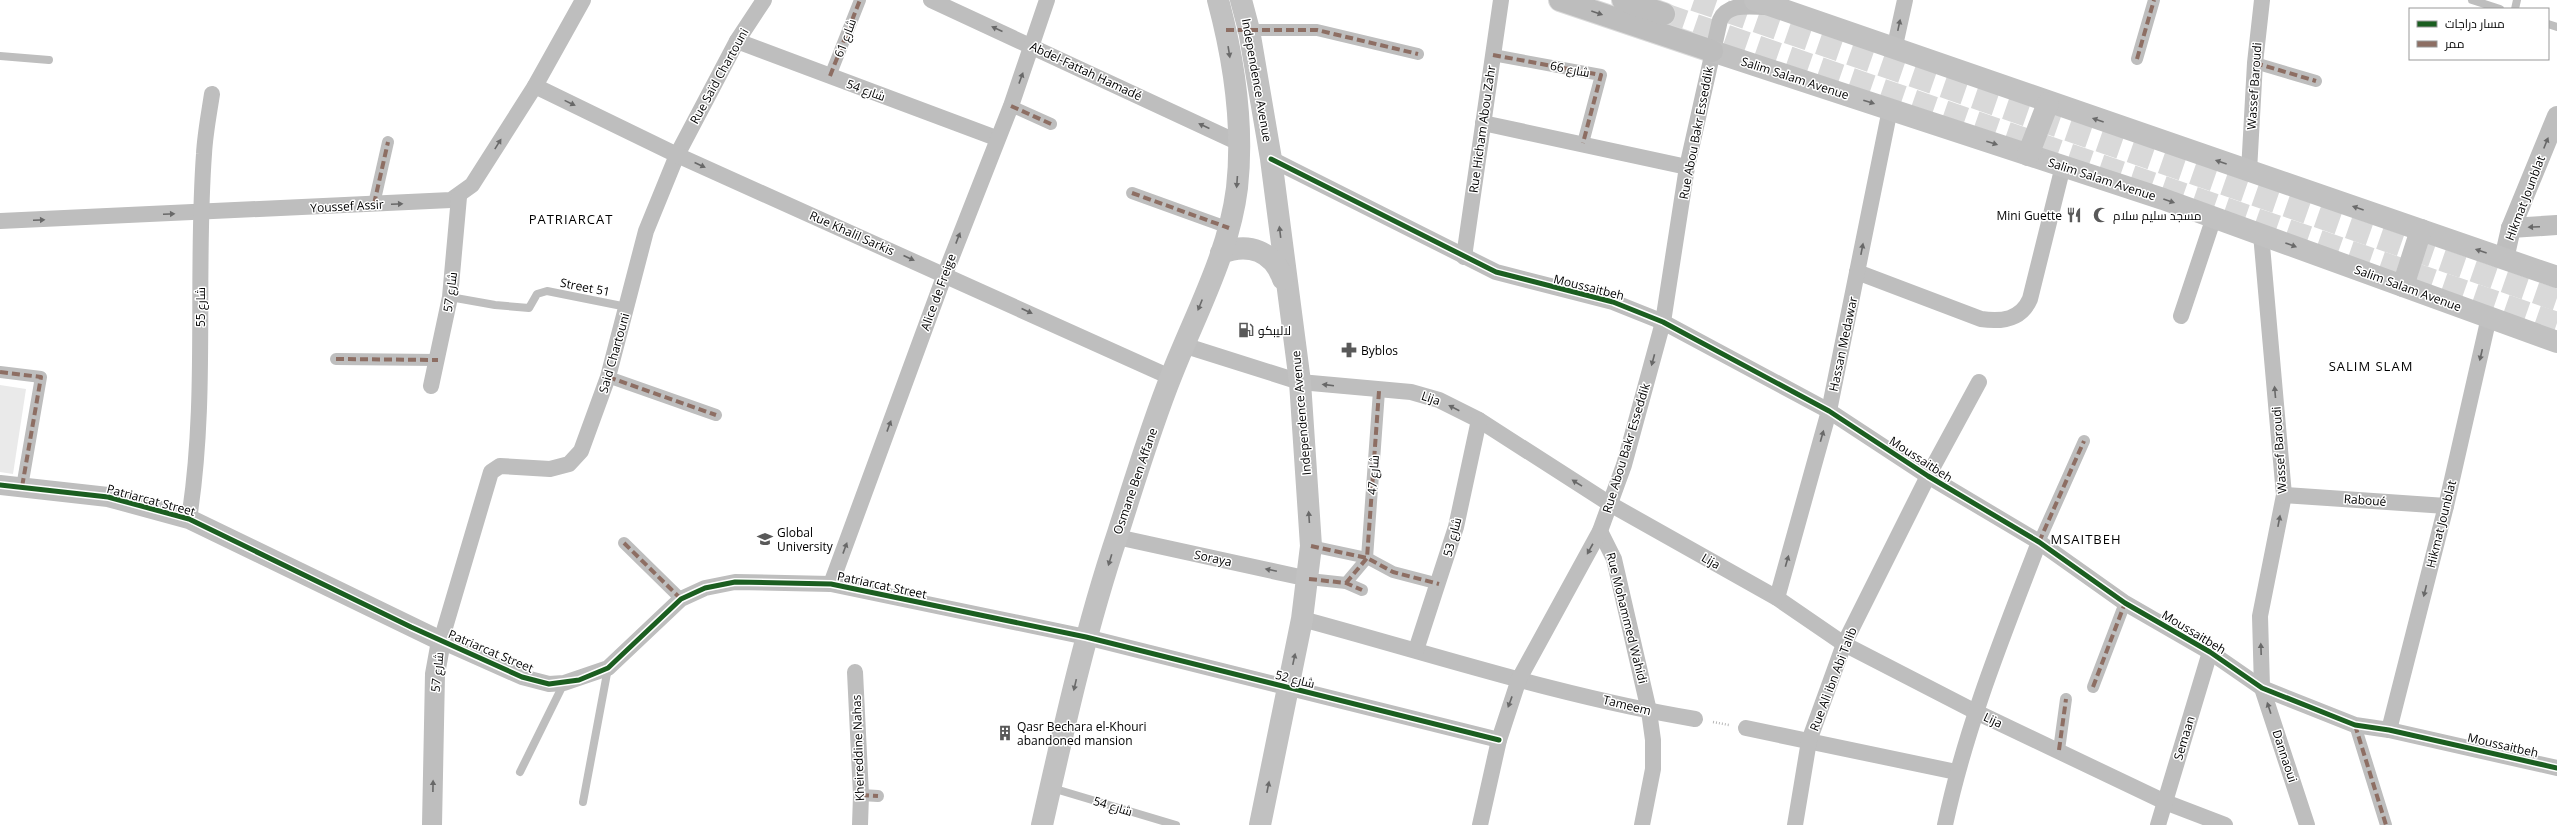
<svg xmlns="http://www.w3.org/2000/svg" width="2557" height="825" viewBox="0 0 2557 825" font-family="'Open Sans',Cairo,sans-serif">
	<rect width="100%" height="100%" fill="#fff"/>
	<polygon fill="#eaeaea" points="0,385 26,389 13,474 0,472"/>
	<g fill="none" stroke-linecap="round" stroke-linejoin="round">
		<g stroke="#d9d9d9" stroke-width="22" stroke-dasharray="22 11" stroke-linecap="butt">
			<polyline points="1694,0 2557,300"/>
			<polyline points="1664,14 2557,323"/>
		</g>
		<defs>
			<g id="motorway">
				<polyline points="1560,0 1712,51"/>
				<polyline points="1623,0 1664,14"/>
			</g>
		</defs>
		<use href="#motorway" stroke="#dbdbdb" stroke-width="24"/>
		<polyline stroke="#b8b8b8" stroke-width="2.5" stroke-dasharray="1 2" stroke-linecap="butt" points="1713,722 1729,725"/>
		<g stroke="#bebebe" stroke-width="8">
			<polyline points="2472,0 2500,9"/>
			<polyline points="2515,9 2517,0"/>
			<polyline points="2548,24 2557,27"/>
			<polyline points="0,56 49,60"/>
			<polyline points="450,297 495,305 529,308 537,294 547,291 627,307"/>
			<polyline points="520,772 564,683"/>
			<polyline points="1052,788 1176,825"/>
			<polyline points="583,802 608,668"/>
		</g>
		<g stroke="#bebebe" stroke-width="12">
			<polyline points="1243,30 1317,30 1418,54"/>
			<polyline points="1493,55 1601,75 1583,143"/>
			<polyline points="2137,59 2154,0"/>
			<polyline points="2255,63 2316,81"/>
			<polyline points="830,76 860,0"/>
			<polyline points="1011,106 1051,124"/>
			<polyline points="1132,193 1229,228"/>
			<polyline points="374,204 388,142"/>
			<polyline points="336,359 438,360"/>
			<polyline points="0,372 41,377 22,487"/>
			<polyline points="608,377 716,415"/>
			<polyline points="2039,542 2084,441"/>
			<polyline points="624,543 681,599"/>
			<polyline points="1311,546 1367,558 1393,572 1439,584"/>
			<polyline points="1309,579 1346,583 1362,590"/>
			<polyline points="1346,583 1367,558 1379,391"/>
			<polyline points="2093,687 2125,603"/>
			<polyline points="2355,725 2386,825"/>
			<polyline points="2059,750 2066,699"/>
			<polyline points="861,795 878,796"/>
		</g>
		<g stroke="#bebebe" stroke-width="16">
			<polyline points="764,0 737,41 677,155 646,231 608,377 581,451 569,464 550,469 500,466 491,472 441,641 522,677 549,684 564,683 608,668 681,599 705,588 735,582 831,584 1086,637 1499,740"/>
			<polyline points="931,0 1239,143"/>
			<polyline points="737,41 996,138"/>
			<polyline points="1894,50 1905,0"/>
			<polyline points="535,86 677,155 1170,377"/>
			<polyline points="1483,123 1687,167"/>
			<polyline points="1271,159 1496,272 1613,302 1663,322 1829,411 1928,476 2039,542 2125,603 2210,652 2262,688 2355,725 2389,730 2557,768"/>
			<polyline points="2249,171 2255,63 2262,0"/>
			<polyline points="0,221 451,200 472,185 535,86 583,0"/>
			<polyline points="2261,234 2284,495 2260,616 2262,688 2307,825"/>
			<polyline points="1464,257 1501,0"/>
			<path d="M1857 272 1981 319C2001 322 2021 320 2030 299L2063 166"/>
			<polyline points="2181,316 2214,217"/>
			<polyline points="1183,345 1300,382 1411,392 1439,400 1479,420 1610,504 1777,598 1844,644 1974,711 2165,802 2225,825"/>
			<polyline points="431,386 450,297 459,197"/>
			<polyline points="2284,495 2446,506"/>
			<path d="M189 519C208 398 195 276 204 154 205 134 209 114 212 94"/>
			<polyline points="1600,531 1614,559 1649,711 1653,740 1653,769 1642,825"/>
			<polyline points="1117,537 1309,579"/>
			<polyline points="831,584 945,274 1011,106 1047,0"/>
			<polyline points="1777,598 1829,411 1890,109"/>
			<path d="M1302 619C1432 654 1562 697 1695 719"/>
			<polyline points="1416,650 1456,527 1479,420"/>
			<polyline points="855,672 861,795 860,825"/>
			<polyline points="1746,728 1956,772"/>
			<polyline points="2389,730 2446,506 2489,317"/>
			<path d="M1480 825 1499 740 1519 679 1600 531 1624 465 1663 322 1687 167 1720 20C1728 2 1751 7 1768 7"/>
			<polyline points="1795,825 1809,741 1844,644 1928,476 1979,382"/>
			<path d="M1945 825C1966 726 2003 636 2039 542"/>
			<polyline points="2158,825 2210,652"/>
		</g>
		<g stroke="#bebebe" stroke-width="20">
			<polyline points="2511,228 2557,225"/>
			<polyline points="2504,259 2511,228 2557,116"/>
			<polyline points="0,485 108,497 189,519 441,641 435,674 432,825"/>
		</g>
		<g stroke="#c1c1c1" stroke-width="22">
			<polyline points="1241,0 1249,30 1271,159 1300,382 1311,546 1302,619 1260,825"/>
			<polyline points="1755,0 2557,277"/>
			<polyline points="1712,51 2163,199 2557,342"/>
			<polyline points="2028,155 2048,103"/>
			<path d="M1221 253C1249 242 1273 251 1283 279"/>
			<polyline points="2403,286 2421,230"/>
			<path d="M1042 825C1064 727 1086 628 1118 533 1135 480 1151 426 1172 374 1196 313 1229 253 1237 188 1244 125 1234 60 1218 0"/>
		</g>
		<use href="#motorway" stroke="#bdbdbd" stroke-width="22"/>
		<g stroke="#8d6e63" stroke-width="4" stroke-dasharray="8 4" stroke-linecap="butt">
			<polyline points="1226,30 1317,30 1418,54"/>
			<polyline points="1493,55 1601,75 1583,143"/>
			<polyline points="2137,59 2154,0"/>
			<polyline points="2255,63 2316,81"/>
			<polyline points="830,76 860,0"/>
			<polyline points="1011,106 1051,124"/>
			<polyline points="1132,193 1229,228"/>
			<polyline points="374,204 388,142"/>
			<polyline points="336,359 438,360"/>
			<polyline points="0,372 41,377 22,487"/>
			<polyline points="608,377 716,415"/>
			<polyline points="2039,542 2084,441"/>
			<polyline points="624,543 681,599"/>
			<polyline points="1311,546 1367,558 1393,572 1439,584"/>
			<polyline points="1309,579 1346,583 1362,590"/>
			<polyline points="1346,583 1367,558 1379,391"/>
			<polyline points="2093,687 2125,603"/>
			<polyline points="2355,725 2386,825"/>
			<polyline points="2059,750 2066,699"/>
			<polyline points="861,795 878,796"/>
		</g>
		<defs>
			<g id="cycleway">
				<polyline points="1271,159 1496,272 1613,302 1663,322 1829,411 1928,476 2039,542 2125,603 2210,652 2262,688 2355,725 2389,730 2557,768"/>
				<polyline points="0,485 108,497 189,519 411,627 522,677 549,684 579,680 608,668 681,599 705,588 735,582 831,584 1086,637 1499,740"/>
			</g>
		</defs>
		<use href="#cycleway" stroke="#fff" stroke-width="8"/>
		<use href="#cycleway" stroke="#1b5e20" stroke-width="5"/>
	</g>
	<defs><path id="oneway-solid" d="M-6-.8H1V-3.2L6.5 0L1 3.2V.8H-6Z"/></defs>
	<g fill="#686868">
		<use href="#oneway-solid" transform="translate(1597 13) rotate(19)"/>
		<use href="#oneway-solid" transform="translate(1899 25) rotate(-78)"/>
		<use href="#oneway-solid" transform="translate(997 29) rotate(-156)"/>
		<use href="#oneway-solid" transform="translate(1021 78) rotate(-70)"/>
		<use href="#oneway-solid" transform="translate(570 103) rotate(26)"/>
		<use href="#oneway-solid" transform="translate(1204 126) rotate(-155)"/>
		<use href="#oneway-solid" transform="translate(2546 143) rotate(-68)"/>
		<use href="#oneway-solid" transform="translate(498 144) rotate(-58)"/>
		<use href="#oneway-solid" transform="translate(700 165) rotate(25)"/>
		<use href="#oneway-solid" transform="translate(397 204) rotate(-2)"/>
		<use href="#oneway-solid" transform="translate(169 214) rotate(-2)"/>
		<use href="#oneway-solid" transform="translate(39 220) rotate(-2)"/>
		<use href="#oneway-solid" transform="translate(2534 227) rotate(177)"/>
		<use href="#oneway-solid" transform="translate(958 238) rotate(-69)"/>
		<use href="#oneway-solid" transform="translate(1862 249) rotate(-79)"/>
		<use href="#oneway-solid" transform="translate(909 258) rotate(24)"/>
		<use href="#oneway-solid" transform="translate(1027 311) rotate(25)"/>
		<use href="#oneway-solid" transform="translate(2481 355) rotate(103)"/>
		<use href="#oneway-solid" transform="translate(1653 360) rotate(105)"/>
		<use href="#oneway-solid" transform="translate(1328 385) rotate(-173)"/>
		<use href="#oneway-solid" transform="translate(2275 392) rotate(-95)"/>
		<use href="#oneway-solid" transform="translate(1454 408) rotate(-153)"/>
		<use href="#oneway-solid" transform="translate(889 426) rotate(-70)"/>
		<use href="#oneway-solid" transform="translate(1822 436) rotate(-74)"/>
		<use href="#oneway-solid" transform="translate(1577 483) rotate(-148)"/>
		<use href="#oneway-solid" transform="translate(2279 521) rotate(-79)"/>
		<use href="#oneway-solid" transform="translate(845 548) rotate(-70)"/>
		<use href="#oneway-solid" transform="translate(1590 549) rotate(119)"/>
		<use href="#oneway-solid" transform="translate(1787 561) rotate(-74)"/>
		<use href="#oneway-solid" transform="translate(1271 570) rotate(-168)"/>
		<use href="#oneway-solid" transform="translate(2425 591) rotate(104)"/>
		<use href="#oneway-solid" transform="translate(2261 649) rotate(-92)"/>
		<use href="#oneway-solid" transform="translate(1510 702) rotate(110)"/>
		<use href="#oneway-solid" transform="translate(2269 708) rotate(-108)"/>
		<use href="#oneway-solid" transform="translate(433 786) rotate(-89)"/>
	</g>
	<g fill="#6a6a6a">
		<use href="#oneway-solid" transform="translate(1229 52) rotate(81)"/>
		<use href="#oneway-solid" transform="translate(1869 102) rotate(18)"/>
		<use href="#oneway-solid" transform="translate(2098 120) rotate(-161)"/>
		<use href="#oneway-solid" transform="translate(1992 143) rotate(18)"/>
		<use href="#oneway-solid" transform="translate(2221 162) rotate(-161)"/>
		<use href="#oneway-solid" transform="translate(1237 182) rotate(94)"/>
		<use href="#oneway-solid" transform="translate(2169 201) rotate(19)"/>
		<use href="#oneway-solid" transform="translate(2358 208) rotate(-161)"/>
		<use href="#oneway-solid" transform="translate(1280 232) rotate(-97)"/>
		<use href="#oneway-solid" transform="translate(2291 245) rotate(20)"/>
		<use href="#oneway-solid" transform="translate(2481 251) rotate(-161)"/>
		<use href="#oneway-solid" transform="translate(1200 305) rotate(112)"/>
		<use href="#oneway-solid" transform="translate(1309 517) rotate(-94)"/>
		<use href="#oneway-solid" transform="translate(1110 560) rotate(107)"/>
		<use href="#oneway-solid" transform="translate(1294 659) rotate(-78)"/>
		<use href="#oneway-solid" transform="translate(1075 685) rotate(103)"/>
		<use href="#oneway-solid" transform="translate(1268 787) rotate(-79)"/>
	</g>
	<defs>
		<symbol id="restaurant-bare" viewBox="-9 -9 18 18"><path d="M-5-6h1v4h1v-4h1v4h1v-4h1v5L-1.5 .5V6h-2V.5L-5-1ZM5-6V6H3V1.5H1.5Q1.5-4 5-6Z" fill="#595959" stroke="#fff" stroke-width="2.5" paint-order="stroke"/></symbol>
		<symbol id="mosque-bare" viewBox="-9 -9 18 18"><path d="M3.5-4.9A6 6 0 1 0 3.5 4.9A5 5 0 1 1 3.5-4.9Z" fill="#595959" stroke="#fff" stroke-width="2.5" paint-order="stroke"/></symbol>
		<symbol id="fuel-bare" viewBox="-9 -9 18 18"><path d="M-5.5-6h7V0h2V4h1.3V-2.5L3-4.5l.8-.8L6-3V5H2.5V1h-1V6h-7ZM-4.2-4.7v3.2H.2V-4.7Z" fill="#595959" stroke="#fff" stroke-width="2.5" paint-order="stroke"/></symbol>
		<symbol id="pharmacy-bare" viewBox="-9 -9 18 18"><path d="M-2-6h4v4h4v4h-4v4h-4v-4h-4v-4h4Z" fill="#595959" stroke="#fff" stroke-width="2.5" paint-order="stroke"/></symbol>
		<symbol id="school-bare" viewBox="-9 -9 18 18"><path d="M0-5L7-2L0 1L-7-2ZM-4 1L0 2.5L4 1V4Q0 6-4 4Z" fill="#595959" stroke="#fff" stroke-width="2.5" paint-order="stroke"/></symbol>
		<symbol id="building-bare" viewBox="-9 -9 18 18"><path d="M-4-6H4V6H1V3H-1V6H-4ZM-2.5-4.3h1.7v1.8h-1.7ZM.8-4.3h1.7v1.8H.8ZM-2.5-1h1.7V.8h-1.7ZM.8-1h1.7V.8H.8Z" fill="#595959" stroke="#fff" stroke-width="2.5" paint-order="stroke"/></symbol>
	</defs>
	<g fill-rule="evenodd">
		<use href="#restaurant-bare" x="2063" y="204" width="22" height="22"/>
		<use href="#mosque-bare" x="2090" y="204" width="22" height="22"/>
		<use href="#fuel-bare" x="1235" y="319" width="22" height="22"/>
		<use href="#pharmacy-bare" x="1338" y="339" width="22" height="22"/>
		<use href="#school-bare" x="754" y="528" width="22" height="22"/>
		<use href="#building-bare" x="994" y="722" width="22" height="22"/>
	</g>
	<g text-anchor="middle" dominant-baseline="central" stroke-width="3" stroke-linejoin="round" paint-order="stroke">
		<g font-size="12" fill="#000" stroke="#fff">
			<text transform="translate(845 38) rotate(-69)">شارع 61</text>
			<text transform="translate(1570 69) rotate(11)">شارع 66</text>
			<text transform="translate(1086 71) rotate(25)">Abdel-Fattah Hamadé</text>
			<text transform="translate(719 76) rotate(-61)">Rue Saïd Chartouni</text>
			<text transform="translate(1795 78) rotate(18)">Salim Salam Avenue</text>
			<text transform="translate(1257 80) rotate(80)">Independence Avenue</text>
			<text transform="translate(2254 86) rotate(-86)">Wassef Baroudi</text>
			<text transform="translate(866 90) rotate(20)">شارع 54</text>
			<text transform="translate(1482 129) rotate(-82)">Rue Hicham Abou Zahr</text>
			<text transform="translate(1696 133) rotate(-79)">Rue Abou Bakr Esseddik</text>
			<text transform="translate(2102 179) rotate(18)">Salim Salam Avenue</text>
			<text transform="translate(2525 198) rotate(-69)">Hikmat Jounblat</text>
			<text transform="translate(347 206) rotate(-3)">Youssef Assir</text>
			<text transform="translate(852 233) rotate(24)">Rue Khalil Sarkis</text>
			<text transform="translate(585 287) rotate(11)">Street 51</text>
			<text transform="translate(1589 287) rotate(14)">Moussaitbeh</text>
			<text transform="translate(2408 288) rotate(20)">Salim Salam Avenue</text>
			<text transform="translate(450 292) rotate(-82)">شارع 57</text>
			<text transform="translate(938 292) rotate(-70)">Alice de Freige</text>
			<text transform="translate(200 307) rotate(-90)">شارع 55</text>
			<text transform="translate(1843 344) rotate(-78)">Hassan Medawar</text>
			<text transform="translate(614 353) rotate(-74)">Said Chartouni</text>
			<text transform="translate(1431 398) rotate(19)">Lija</text>
			<text transform="translate(1301 413) rotate(-95)">Independence Avenue</text>
			<text transform="translate(1626 448) rotate(-73)">Rue Abou Bakr Esseddik</text>
			<text transform="translate(2279 450) rotate(-94)">Wassef Baroudi</text>
			<text transform="translate(1921 459) rotate(33)">Moussaitbeh</text>
			<text transform="translate(1373 475) rotate(-86)">شارع 47</text>
			<text transform="translate(1135 481) rotate(-71)">Osmane Ben Affane</text>
			<text transform="translate(151 500) rotate(15)">Patriarcat Street</text>
			<text transform="translate(2365 500) rotate(4)">Raboué</text>
			<text transform="translate(2441 524) rotate(-76)">Hikmat Jounblat</text>
			<text transform="translate(1452 537) rotate(-75)">شارع 53</text>
			<text transform="translate(1213 558) rotate(12)">Soraya</text>
			<text transform="translate(1711 561) rotate(30)">Lija</text>
			<text transform="translate(882 585) rotate(12)">Patriarcat Street</text>
			<text transform="translate(1627 618) rotate(76)">Rue Mohammed Wahidi</text>
			<text transform="translate(2194 632) rotate(31)">Moussaitbeh</text>
			<text transform="translate(491 651) rotate(23)">Patriarcat Street</text>
			<text transform="translate(437 672) rotate(-84)">شارع 57</text>
			<text transform="translate(1295 679) rotate(14)">شارع 52</text>
			<text transform="translate(1833 679) rotate(-69)">Rue Ali ibn Abi Talib</text>
			<text transform="translate(1627 705) rotate(14)">Tameem</text>
			<text transform="translate(1993 720) rotate(25)">Lija</text>
			<text transform="translate(2184 738) rotate(-73)">Semaan</text>
			<text transform="translate(2503 745) rotate(13)">Moussaitbeh</text>
			<text transform="translate(858 748) rotate(-92)">Kheireddine Nahas</text>
			<text transform="translate(2285 756) rotate(72)">Dannaoui</text>
			<text transform="translate(1113 806) rotate(17)">شارع 54</text>
		</g>
		<g font-size="12" fill="#000" stroke="#fff" text-anchor="start">
			<text x="2062" y="215" text-anchor="end">Mini Guette</text>
			<text x="2113" y="215">مسجد سليم سلام</text>
			<text x="1258" y="330">لاليبكو</text>
			<text x="1361" y="350">Byblos</text>
			<text x="777" y="532">Global<tspan x="777" dy="14">University</tspan></text>
			<text x="1017" y="726">Qasr Bechara el-Khouri<tspan x="1017" dy="14">abandoned mansion</tspan></text>
		</g>
		<g font-size="13" letter-spacing="1" fill="#000" stroke="#fff">
			<text x="571" y="219">PATRIARCAT</text>
			<text x="2371" y="366">SALIM SLAM</text>
			<text x="2086" y="539">MSAITBEH</text>
		</g>
	</g>
	<rect x="2409" y="8" width="140" height="52" fill="#ffffff" stroke="#999999"/>
	<rect x="2417" y="21" width="20" height="6" fill="#1b5e20" stroke="#999999"/>
	<text x="2445" y="28" font-size="12" fill="#000000">مسار دراجات</text>
	<rect x="2417" y="41" width="20" height="6" fill="#8d6e63" stroke="#999999"/>
	<text x="2445" y="48" font-size="12" fill="#000000">ممر</text>
</svg>
